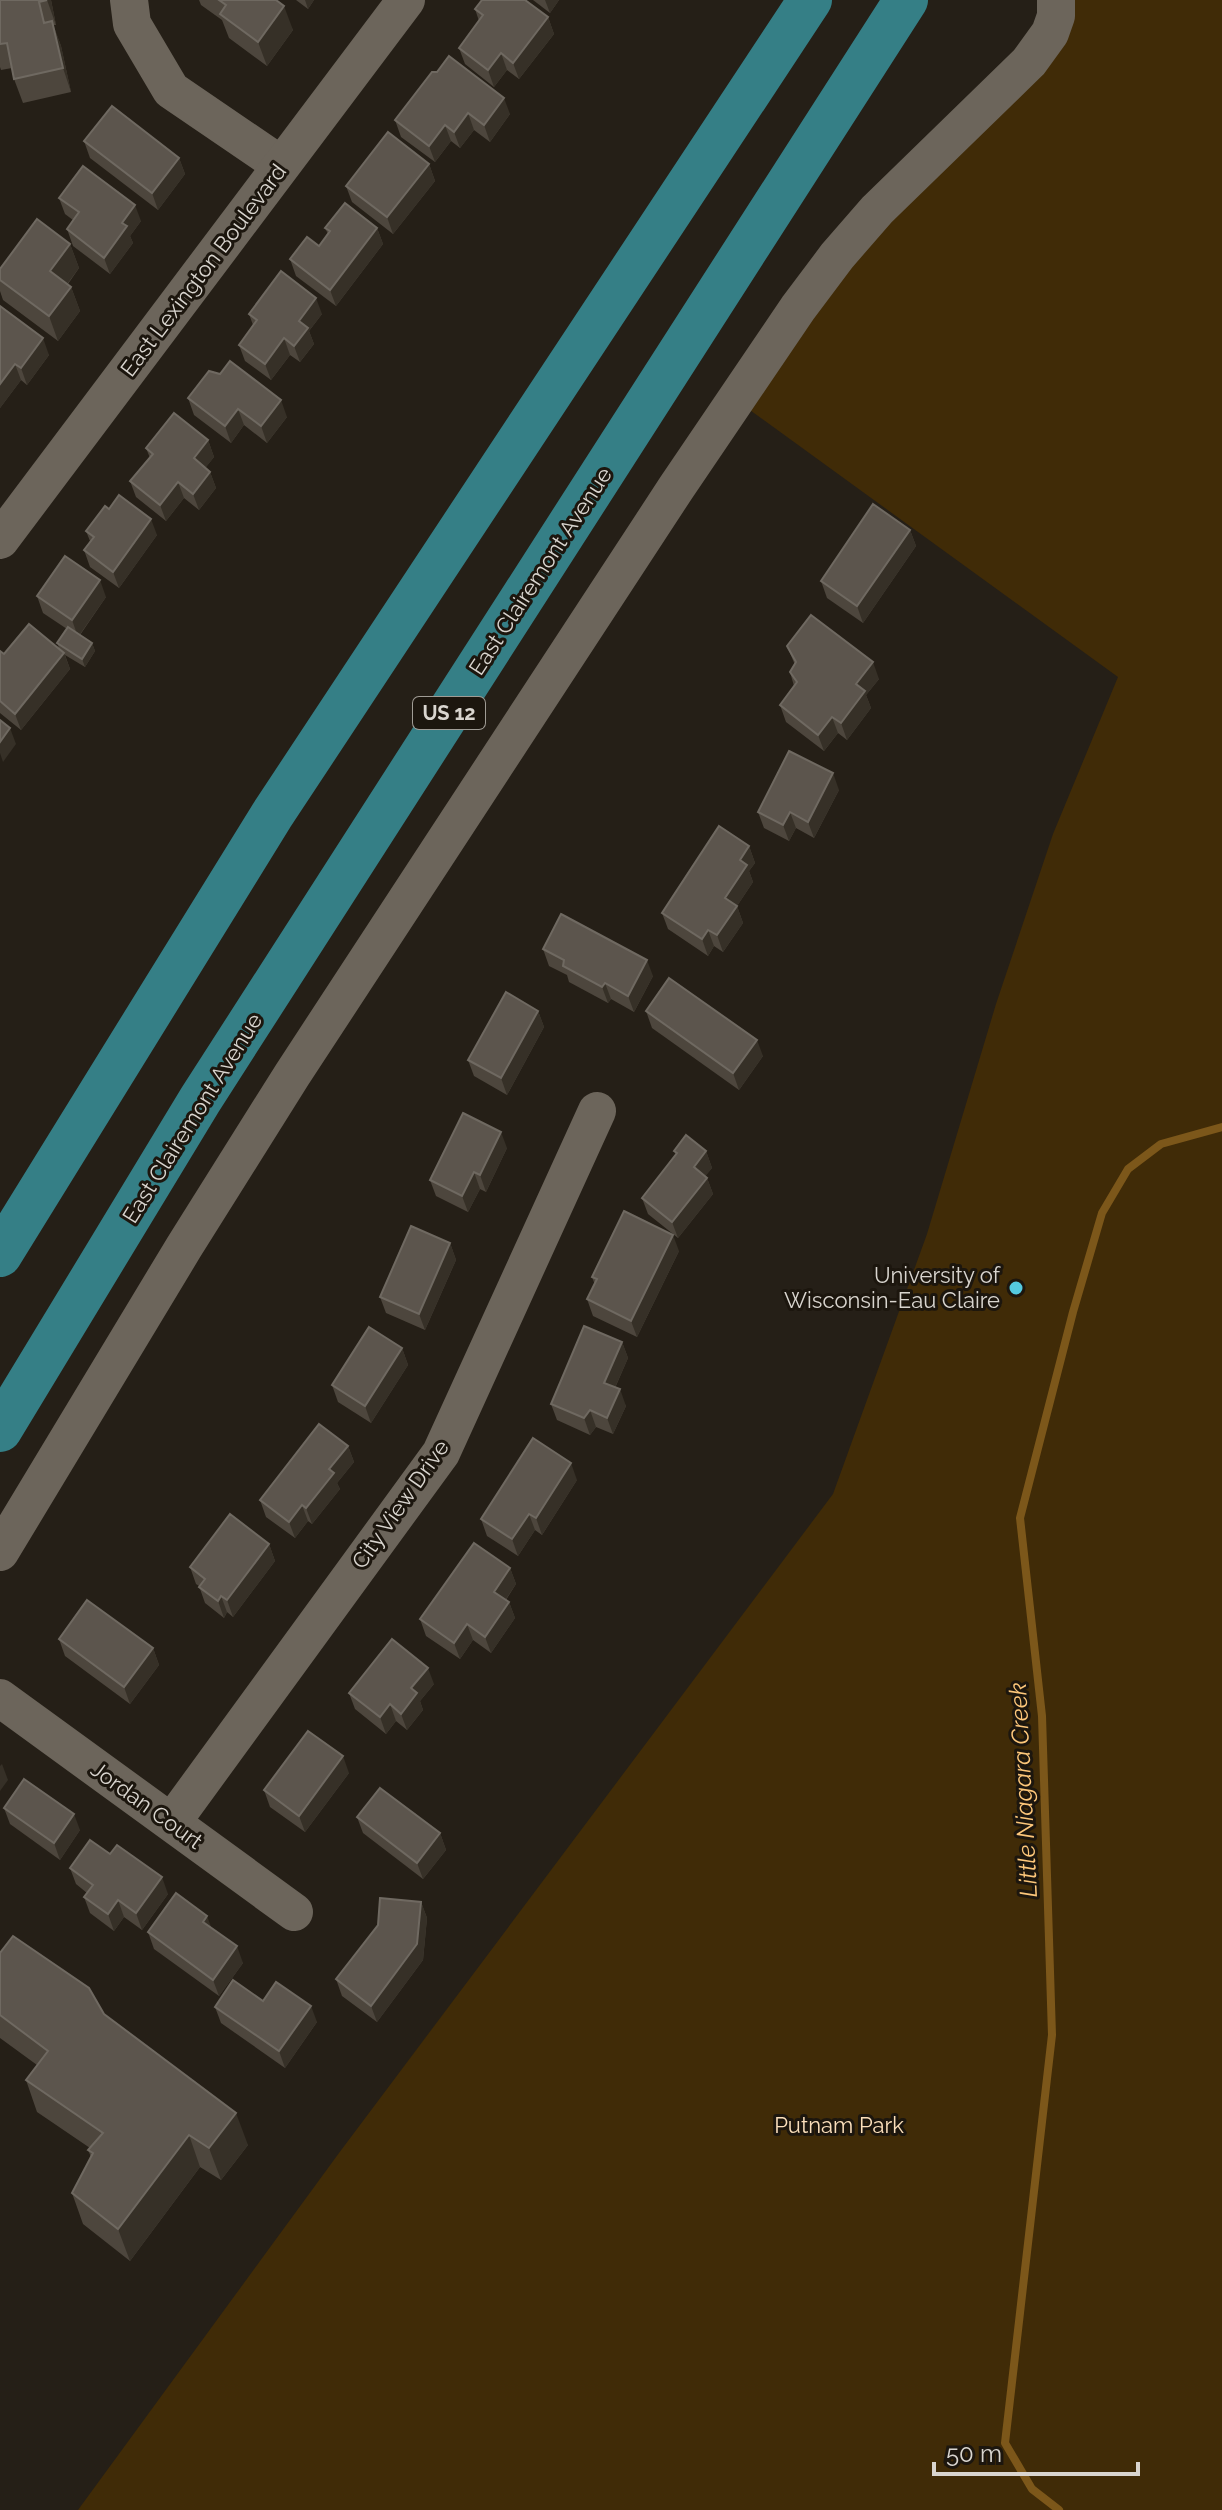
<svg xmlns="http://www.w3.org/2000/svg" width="1222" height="2510" viewBox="0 0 1222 2510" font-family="Raleway,sans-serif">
	<rect width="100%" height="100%" fill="#251f17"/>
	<polygon fill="#402b07" points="1056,0 1222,0 1222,2510 78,2510 339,2153 833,1494 927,1234 996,1004 1053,834 1118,677 736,400"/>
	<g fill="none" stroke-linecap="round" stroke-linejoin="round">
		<polyline stroke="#7c571a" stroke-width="8" points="1059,2510 1032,2489 1005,2443 1052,2035 1042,1716 1020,1518 1073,1312 1102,1213 1128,1169 1161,1144 1222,1127"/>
		<g stroke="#6c655b" stroke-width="38">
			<polyline points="129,0 132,24 171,90 281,165"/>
			<polyline points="0,540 406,0"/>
			<polyline points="0,1552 184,1247 292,1075 676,488 798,308 837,256 877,210 1029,62 1050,33 1056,16 1056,0"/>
			<polyline points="0,1698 294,1912"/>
			<polyline points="172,1822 441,1453 597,1111"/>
		</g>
		<g stroke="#357f86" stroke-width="44">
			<polyline points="0,1255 272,815 810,0"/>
			<polyline points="0,1430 200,1100 906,0"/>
		</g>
	</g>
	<g fill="#4d463d">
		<polygon points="0,0 51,0 56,25 53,25 61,46 71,92 23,103 14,79 12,68 1,70 0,67"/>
		<polygon points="199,0 276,0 293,30 267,66 229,38 222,20 201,5"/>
		<polygon points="296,0 314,0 308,9"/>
		<polygon points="533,0 559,0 550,13"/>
		<polygon points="475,9 548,17 554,34 519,79 507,70 494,87 465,64 459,48 479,21"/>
		<polygon points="432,72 510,114 490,142 474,130 460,148 451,141 435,162 401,137 395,120"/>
		<polygon points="84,141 179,158 185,174 158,210 90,158"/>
		<polygon points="429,164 435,181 393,234 352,202 346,186"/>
		<polygon points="59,198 141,221 130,236 133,243 110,274 73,246 67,229 73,220 65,214"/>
		<polygon points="325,228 377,228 383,244 336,306 296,276 290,259 319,246 328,234"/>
		<polygon points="70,244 79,268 68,284 71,287 80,311 58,341 3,300 0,291 0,269"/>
		<polygon points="0,306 49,355 27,385 21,380 0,408"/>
		<polygon points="249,314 322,314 309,331 314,344 300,362 290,355 271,380 245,361 239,345 253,325"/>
		<polygon points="188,398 287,417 267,443 244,425 231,443 194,415"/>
		<polygon points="208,440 214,457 205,468 210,472 216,488 199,510 184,498 166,521 136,497 130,481 150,458 146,448"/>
		<polygon points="109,509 157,535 119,588 90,567 84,550 90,541 86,531"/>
		<polygon points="910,530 916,546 863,623 827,598 821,581"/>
		<polygon points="37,596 106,597 80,635 92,643 95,651 85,667 65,655 70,669 21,730 0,713 0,651 4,654 59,648 57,643 67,629 43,613"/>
		<polygon points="787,646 879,679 866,695 871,708 847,740 838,733 824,751 786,722 780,705 794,686 790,672 795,665"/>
		<polygon points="839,790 814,838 796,828 789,841 764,828 758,812"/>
		<polygon points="749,846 755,863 749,871 753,882 737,906 743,923 723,952 714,946 708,956 668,929 662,913"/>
		<polygon points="543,949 653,976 634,1012 611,999 608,1003 569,982 567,975 549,966"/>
		<polygon points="538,1011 544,1027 507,1095 474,1076 468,1060"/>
		<polygon points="646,1011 763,1056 739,1090 652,1028"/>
		<polygon points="507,1148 486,1192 480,1189 468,1212 436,1196 430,1180"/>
		<polygon points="674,1151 706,1151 712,1168 705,1176 707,1178 713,1194 678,1238 648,1214 642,1198 676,1155"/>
		<polygon points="450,1243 456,1260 425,1330 386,1313 380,1297"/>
		<polygon points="679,1251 637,1337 593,1316 587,1299 595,1285 592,1277"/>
		<polygon points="622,1342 628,1358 615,1388 626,1406 613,1434 596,1427 590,1435 557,1420 551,1404"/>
		<polygon points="402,1348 408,1365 371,1423 338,1402 332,1385"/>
		<polygon points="348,1446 354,1462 337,1483 340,1489 312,1524 308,1521 295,1538 266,1517 260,1500"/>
		<polygon points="577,1480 542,1535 535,1530 518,1556 487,1536 481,1519"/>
		<polygon points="269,1544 275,1561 233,1617 227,1612 224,1618 205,1603 199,1586 196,1584 190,1567"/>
		<polygon points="510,1568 516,1584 506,1600 509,1602 515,1618 491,1653 473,1640 460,1659 426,1636 420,1619"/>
		<polygon points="59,1639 153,1648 159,1665 130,1704 65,1656"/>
		<polygon points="434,1684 420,1701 423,1710 407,1730 396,1721 386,1734 355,1709 349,1693"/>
		<polygon points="349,1773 305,1832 270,1807 264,1790"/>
		<polygon points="4,1808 80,1830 60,1860 10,1824"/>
		<polygon points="357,1817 440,1833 446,1850 423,1879 363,1833"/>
		<polygon points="70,1868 168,1894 142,1930 124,1917 114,1931 90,1913 84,1897 87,1893 76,1884"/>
		<polygon points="421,1902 427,1918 423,1960 377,2022 342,1996 336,1979"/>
		<polygon points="211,1928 243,1963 219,1996 154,1949 148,1932"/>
		<polygon points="0,1953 104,2014 248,2145 221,2180 200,2167 130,2261 83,2224 72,2193 91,2157 88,2150 90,2148 37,2112 26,2080 37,2065 0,2038"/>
		<polygon points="263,2001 317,2022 285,2068 221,2023 215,2007"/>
	</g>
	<g fill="#363027">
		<polygon points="47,0 51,0 56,25"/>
		<polygon points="305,0 314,0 308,9"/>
		<polygon points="545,0 559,0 550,13"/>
		<polygon points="284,6 293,30 267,66 258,42"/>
		<polygon points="548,17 554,34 519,79 513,63"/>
		<polygon points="52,21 61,46 71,92 63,68"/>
		<polygon points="501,53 507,70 494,87 488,70"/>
		<polygon points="504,98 510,114 490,142 484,125"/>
		<polygon points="468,113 474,130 460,148 454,132"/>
		<polygon points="445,125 451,141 435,162 429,146"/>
		<polygon points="179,158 185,174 158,210 152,193"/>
		<polygon points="429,164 435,181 393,234 387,217"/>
		<polygon points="135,205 141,221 130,236 133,243 110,274 104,258 122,223"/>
		<polygon points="377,228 383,244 336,306 330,290"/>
		<polygon points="70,244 79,268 59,295 50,271"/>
		<polygon points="71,287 80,311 58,341 49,316"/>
		<polygon points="316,298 322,314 309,331 314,344 300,362 294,346 299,321"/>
		<polygon points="43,338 49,355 27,385 21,368"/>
		<polygon points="284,338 290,355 271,380 265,364"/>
		<polygon points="15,364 21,380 0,408 0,384"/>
		<polygon points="281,400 287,417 267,443 261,426"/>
		<polygon points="238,409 244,425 231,443 225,426"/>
		<polygon points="208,440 214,457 200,475 194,458"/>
		<polygon points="210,472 216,488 199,510 193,494"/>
		<polygon points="178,482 184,498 166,521 160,505"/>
		<polygon points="151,519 157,535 119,588 113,572"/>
		<polygon points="910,530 916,546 863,623 857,606"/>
		<polygon points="100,580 106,597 78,637 72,620"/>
		<polygon points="92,643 95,651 85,667 82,659"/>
		<polygon points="64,653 70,669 21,730 15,714"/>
		<polygon points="873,662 879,679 866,695 871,708 847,740 841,723 856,684"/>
		<polygon points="832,717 838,733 824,751 818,735"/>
		<polygon points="10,728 16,744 3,762 0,753 0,742"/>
		<polygon points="833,773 839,790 814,838 808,822"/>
		<polygon points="790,812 796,828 789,841 783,825"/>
		<polygon points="749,846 755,863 749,871 753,882 737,906 743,923 723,952 717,935 725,898 740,860"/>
		<polygon points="708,930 714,946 708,956 702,939"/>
		<polygon points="647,960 653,976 634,1012 628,996"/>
		<polygon points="605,983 611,999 608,1003 602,987"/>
		<polygon points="538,1011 544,1027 507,1095 501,1078"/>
		<polygon points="757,1040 763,1056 739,1090 733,1073"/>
		<polygon points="501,1132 507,1148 486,1192 480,1175"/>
		<polygon points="706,1151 712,1168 700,1183 694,1167"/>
		<polygon points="474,1172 480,1189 468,1212 462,1196"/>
		<polygon points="707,1178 713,1194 678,1238 672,1222"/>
		<polygon points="673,1235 679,1251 637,1337 631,1321"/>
		<polygon points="450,1243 456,1260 425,1330 419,1314"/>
		<polygon points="622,1342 628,1358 610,1399 604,1383"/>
		<polygon points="402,1348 408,1365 371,1423 365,1406"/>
		<polygon points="620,1389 626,1406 613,1434 607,1418"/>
		<polygon points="590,1410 596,1427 590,1435 584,1418"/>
		<polygon points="348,1446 354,1462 337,1483 340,1489 312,1524 306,1508 329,1469"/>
		<polygon points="571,1463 577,1480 542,1535 536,1518"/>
		<polygon points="302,1505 308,1521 295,1538 289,1522"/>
		<polygon points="529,1514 535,1530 518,1556 512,1539"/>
		<polygon points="269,1544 275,1561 233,1617 227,1600"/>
		<polygon points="510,1568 516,1584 500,1608 494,1592"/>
		<polygon points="221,1596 227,1612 224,1618 218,1601"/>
		<polygon points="509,1602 515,1618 491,1653 485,1637"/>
		<polygon points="467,1624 473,1640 460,1659 454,1643"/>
		<polygon points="153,1648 159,1665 130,1704 124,1687"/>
		<polygon points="428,1668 434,1684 420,1701 423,1710 407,1730 401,1714 411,1688"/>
		<polygon points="390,1704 396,1721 386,1734 380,1717"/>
		<polygon points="343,1756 349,1773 305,1832 299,1816"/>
		<polygon points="2,1764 8,1780 0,1791 0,1766"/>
		<polygon points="74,1814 80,1830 60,1860 54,1843"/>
		<polygon points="440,1833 446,1850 423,1879 417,1863"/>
		<polygon points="162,1877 168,1894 142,1930 136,1913"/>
		<polygon points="118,1900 124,1917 114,1931 108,1914"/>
		<polygon points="421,1902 427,1918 423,1960 377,2022 371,2006"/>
		<polygon points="207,1916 213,1932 203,1922"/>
		<polygon points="237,1946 243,1963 219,1996 213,1980"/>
		<polygon points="311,2006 317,2022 285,2068 279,2051"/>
		<polygon points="236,2113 248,2145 221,2180 209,2148"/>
		<polygon points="189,2135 200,2167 130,2261 118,2229"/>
	</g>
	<g fill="#5c554d" stroke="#6f6961" stroke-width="2">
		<polygon points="0,0 47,0 39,2 44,23 52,21 63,68 14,79 7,43 0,44"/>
		<polygon points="219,0 276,0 284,6 258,42 220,14 226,5"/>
		<polygon points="482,0 525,0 548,17 513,63 501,53 488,70 459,48 483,15 475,9"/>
		<polygon points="449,56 504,98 484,125 468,113 454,132 445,125 429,146 395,120 432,72 437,72"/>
		<polygon points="112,106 179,158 152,193 84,141"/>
		<polygon points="388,132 429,164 387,217 346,186"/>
		<polygon points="83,166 135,205 122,223 127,226 104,258 67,229 79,212 59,198"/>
		<polygon points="345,203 377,228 330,290 290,259 307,237 319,246 330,231 325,228"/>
		<polygon points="37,219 70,244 50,271 71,287 49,316 0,280 0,269"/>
		<polygon points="281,271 316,298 299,321 308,328 294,346 284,338 265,364 239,345 257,320 249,314"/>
		<polygon points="0,306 43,338 21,368 15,364 0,384"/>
		<polygon points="230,361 281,400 261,426 238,409 225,426 188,398 209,371 220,374"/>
		<polygon points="174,413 208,440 194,458 210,472 193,494 178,482 160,505 130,481 153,454 146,448"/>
		<polygon points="119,495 151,519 113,572 84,550 94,537 86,531 105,506 109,509"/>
		<polygon points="873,504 910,530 857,606 821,581"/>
		<polygon points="65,556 100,580 72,620 37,596"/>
		<polygon points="811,615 873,662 856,684 865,691 841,723 832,717 818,735 780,705 797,682 790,672 796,662 787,646"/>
		<polygon points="29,624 64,653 15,714 0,701 0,651 4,654"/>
		<polygon points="68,627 92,643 82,659 57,643"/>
		<polygon points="0,720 10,728 0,742"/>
		<polygon points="789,751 833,773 808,822 790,812 783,825 758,812"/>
		<polygon points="719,826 749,846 740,860 747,865 725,898 737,906 717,935 708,930 702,939 662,913"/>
		<polygon points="561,914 647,960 628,996 605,983 602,987 563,966 564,960 543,949"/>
		<polygon points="669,978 757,1040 733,1073 646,1011"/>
		<polygon points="506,992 538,1011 501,1078 468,1060"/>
		<polygon points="463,1113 501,1132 480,1175 474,1172 462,1196 430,1180"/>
		<polygon points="686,1135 706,1151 694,1167 707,1178 672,1222 642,1198 677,1153 674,1151"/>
		<polygon points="624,1211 673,1235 631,1321 587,1299 597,1279 592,1277"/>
		<polygon points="411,1226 450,1243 419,1314 380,1297"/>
		<polygon points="584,1326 622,1342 604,1383 620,1389 607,1418 590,1410 584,1418 551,1404"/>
		<polygon points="369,1327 402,1348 365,1406 332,1385"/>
		<polygon points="319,1424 348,1446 329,1469 334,1473 306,1508 302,1505 289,1522 260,1500"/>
		<polygon points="533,1438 571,1463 536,1518 529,1514 512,1539 481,1519"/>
		<polygon points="230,1514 269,1544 227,1600 221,1596 218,1601 199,1587 205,1579 190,1567"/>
		<polygon points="474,1543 510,1568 494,1592 509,1602 485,1637 467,1624 454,1643 420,1619"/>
		<polygon points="87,1600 153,1648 124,1687 59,1639"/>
		<polygon points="392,1639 428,1668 411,1688 417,1693 401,1714 390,1704 380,1717 349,1693"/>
		<polygon points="308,1731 343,1756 299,1816 264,1790"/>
		<polygon points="24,1779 74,1814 54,1843 4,1808"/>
		<polygon points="380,1788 440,1833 417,1863 357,1817"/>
		<polygon points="90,1840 110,1854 117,1845 162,1877 136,1913 118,1900 108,1914 84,1897 93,1885 70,1868"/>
		<polygon points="176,1893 207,1916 203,1922 237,1946 213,1980 148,1932"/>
		<polygon points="380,1898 421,1902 417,1944 371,2006 336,1979 378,1925"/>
		<polygon points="13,1936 89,1988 104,2014 236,2113 209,2148 189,2135 118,2229 72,2193 93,2153 88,2150 103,2133 26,2080 48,2051 0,2015 0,1953"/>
		<polygon points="233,1980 263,2001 276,1982 311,2006 279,2051 215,2007"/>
	</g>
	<circle fill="#55cadf" stroke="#1c160e" stroke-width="3" cx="1016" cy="1288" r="8"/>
	<g text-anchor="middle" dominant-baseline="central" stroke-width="6" stroke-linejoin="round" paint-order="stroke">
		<rect fill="#1c160e" stroke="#a09c95" stroke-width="2" x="413" y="697" width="72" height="32" rx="6"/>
		<g font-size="20" font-weight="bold" fill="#d9d5cf">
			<text x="449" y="713">US 12</text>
		</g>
		<g font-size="22" fill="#d9d5cf" stroke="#1c160e">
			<text transform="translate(203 270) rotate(-53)">East Lexington Boulevard</text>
			<text transform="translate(540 571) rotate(-57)">East Clairemont Avenue</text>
			<text transform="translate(192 1118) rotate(-58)">East Clairemont Avenue</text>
			<text transform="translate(400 1504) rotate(-55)">City View Drive</text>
			<text transform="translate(147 1805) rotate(36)">Jordan Court</text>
		</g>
		<g font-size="22" fill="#d9d5cf" stroke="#1c160e" text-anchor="end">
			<text x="1000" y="1275">University of<tspan x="1000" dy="25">Wisconsin-Eau Claire</tspan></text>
		</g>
		<g font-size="22" fill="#fbdfbb" stroke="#1c160e">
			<text x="839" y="2125">Putnam Park</text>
		</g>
		<g font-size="24" font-style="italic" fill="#fdc77a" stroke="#1c160e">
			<text transform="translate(1023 1790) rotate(-93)">Little Niagara Creek</text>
		</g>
	</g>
	<path d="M934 2462v12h204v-12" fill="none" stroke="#d9d5cf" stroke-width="4"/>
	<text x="946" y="2462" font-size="24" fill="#d9d5cf" stroke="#1c160e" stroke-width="6" paint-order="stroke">50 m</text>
</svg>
